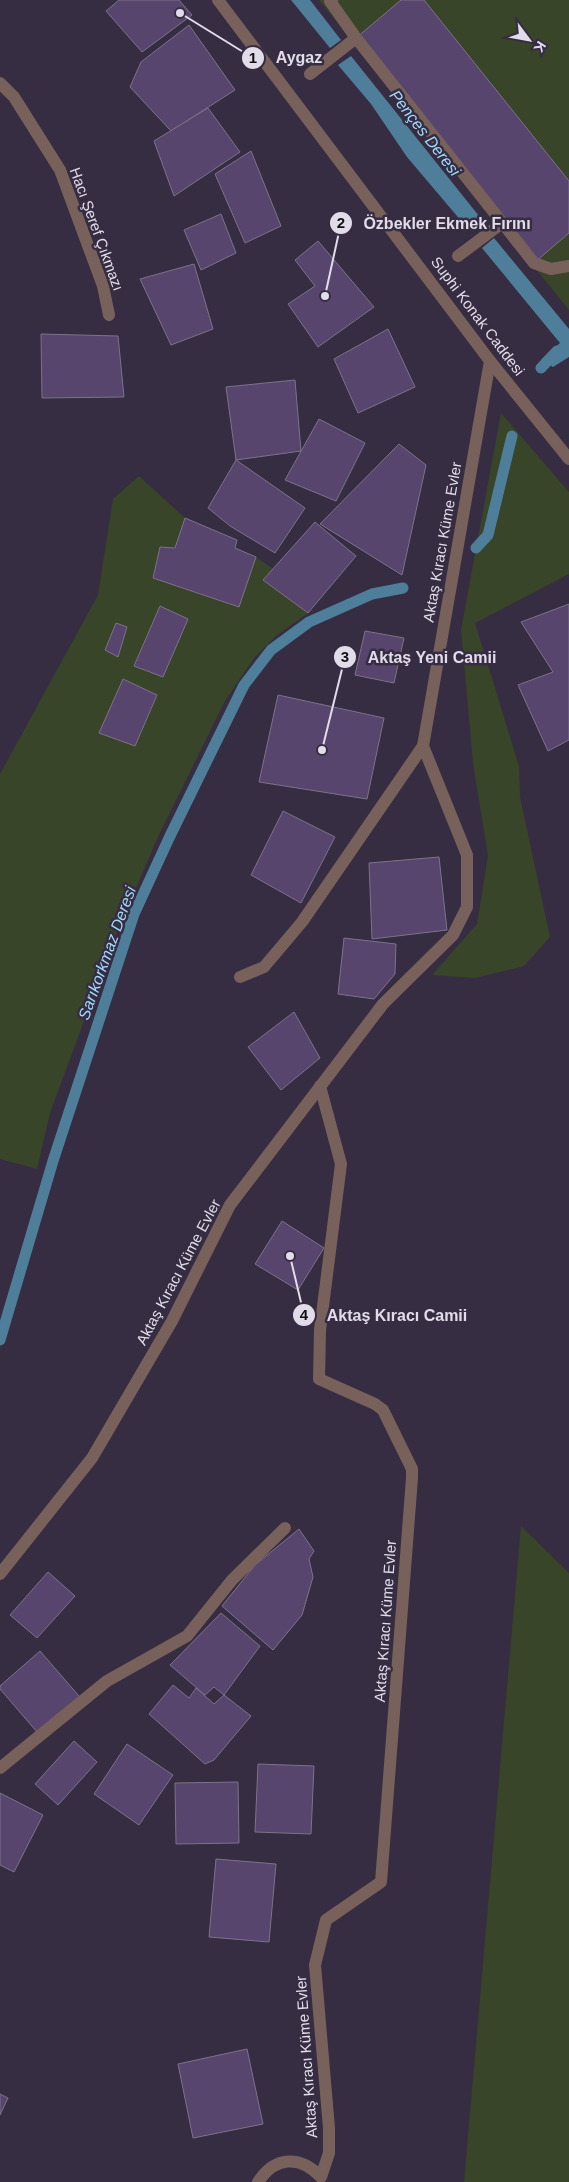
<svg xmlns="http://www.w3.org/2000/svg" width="569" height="2182" viewBox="0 0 569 2182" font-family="Arial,sans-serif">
	<rect width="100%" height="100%" fill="#362d42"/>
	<g fill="#384528">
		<polygon points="319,0 569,0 569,310"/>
		<polygon points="501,413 569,492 569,574 475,623 519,766 520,797 550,937 524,966 475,978 432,975 477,924 488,856 473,763 461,630"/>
		<polygon points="139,476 185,518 175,548 160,547 153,578 238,607 256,557 273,569 263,580 308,613 277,635 254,658 225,701 157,839 116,935 50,1113 37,1169 0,1159 0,774 98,595 113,499"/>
		<polygon points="521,1526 569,1573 569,2182 464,2182"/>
	</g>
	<g fill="#4e7e99">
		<polygon points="291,0 310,0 341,40 330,48"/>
		<polygon points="351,56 483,221 468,229 407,157 371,104 338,65"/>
		<polygon points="494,238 569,329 569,357 553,367 541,360 560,343 482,248"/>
	</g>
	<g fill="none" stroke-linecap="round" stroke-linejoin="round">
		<g stroke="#4e7e99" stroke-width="11">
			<polyline points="541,368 557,351"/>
			<polyline points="476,548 488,535 512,436"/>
			<polyline points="0,1340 53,1161 134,914 170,836 244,685 271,650 309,622 372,594 403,588"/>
		</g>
	</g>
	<g fill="#58456d" stroke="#7c7289">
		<polygon points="119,0 179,0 192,15 142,52 106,11"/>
		<polygon points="401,0 424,0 569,181 569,233 534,263 356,38"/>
		<polygon points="189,25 235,90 171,131 130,87 141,62"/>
		<polygon points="208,108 240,152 174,196 154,141"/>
		<polygon points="251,151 281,226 245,243 215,174"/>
		<polygon points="221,214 236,253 201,270 184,230"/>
		<polygon points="318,241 374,307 318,347 288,304 315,286 295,260"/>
		<polygon points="194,264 213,329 171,345 140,279"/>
		<polygon points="388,329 415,387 358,413 334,359"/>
		<polygon points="41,334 118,336 124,397 42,398"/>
		<polygon points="295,380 301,451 236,460 226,387"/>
		<polygon points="319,419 365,443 336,501 285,480"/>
		<polygon points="399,444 426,465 402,575 320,524"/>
		<polygon points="236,460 305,508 275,553 230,526 208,508"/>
		<polygon points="185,518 237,540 235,548 256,557 239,607 153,578 160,547 175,548"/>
		<polygon points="315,522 356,556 308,613 263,580"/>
		<polygon points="569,604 569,740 548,751 518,685 553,672 521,622"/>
		<polygon points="160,606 188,619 163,677 134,666"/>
		<polygon points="116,623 127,627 118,657 105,650"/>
		<polygon points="365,631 404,638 394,683 355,675"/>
		<polygon points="123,679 157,695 135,746 99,733"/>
		<polygon points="278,695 384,718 367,799 259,782"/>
		<polygon points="283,811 335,837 301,903 251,875"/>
		<polygon points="439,857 447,930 372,939 369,863"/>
		<polygon points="344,938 396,944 395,974 374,999 338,994"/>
		<polygon points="294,1012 320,1058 281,1090 248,1047"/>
		<polygon points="282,1221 324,1248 298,1290 255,1264"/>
		<polygon points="299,1529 314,1551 309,1559 313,1577 302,1615 273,1650 222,1606 255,1565"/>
		<polygon points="48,1572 75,1596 37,1638 10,1615"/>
		<polygon points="221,1613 260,1646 224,1695 214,1687 205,1695 170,1665"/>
		<polygon points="40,1651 85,1703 43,1739 0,1689 0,1686"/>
		<polygon points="173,1685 189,1698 196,1688 214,1704 224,1695 251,1716 214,1760 205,1764 149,1714"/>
		<polygon points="74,1741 97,1762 58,1805 35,1784"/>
		<polygon points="127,1744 173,1775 139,1825 94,1794"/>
		<polygon points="258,1764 314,1766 311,1834 255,1832"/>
		<polygon points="238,1782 239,1843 176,1844 175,1783"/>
		<polygon points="0,1793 43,1815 14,1872 0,1865"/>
		<polygon points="216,1859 276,1864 269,1942 209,1937"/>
		<polygon points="247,2049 263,2124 193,2138 178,2064"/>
		<polygon points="0,2094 8,2098 0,2115"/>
	</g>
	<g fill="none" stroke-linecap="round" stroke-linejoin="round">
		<g stroke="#78615b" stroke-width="12">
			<polyline points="218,0 490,361 569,459"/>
			<polyline points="332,0 330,1 356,38 534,263 551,269 569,266"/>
			<polyline points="310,74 356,38"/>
			<polyline points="0,83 14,97 60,170 103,286 109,315"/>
			<polyline points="458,256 502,223"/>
			<polyline points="240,977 264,967 302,922 423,746"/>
			<polyline points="0,1574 92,1458 172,1321 230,1205 383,1004 453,935 467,907 467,855 423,746 490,361"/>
			<polyline points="0,1768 107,1681 187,1636 232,1580 285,1528"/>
			<path d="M258 2182C275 2156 300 2155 321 2177L329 2153V2128L315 1965 326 1920 381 1882 412 1478V1469L383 1410 375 1404 319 1379 320 1330 341 1164 320 1086"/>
		</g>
	</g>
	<g text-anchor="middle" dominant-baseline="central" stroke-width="5" stroke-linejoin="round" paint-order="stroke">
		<g font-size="15" fill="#e2dcea" stroke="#362d42">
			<text transform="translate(97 229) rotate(70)">Hacı Şeref Çıkmazı</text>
			<text transform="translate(478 316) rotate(53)">Suphi Konak Caddesi</text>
			<text transform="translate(442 542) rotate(-80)">Aktaş Kıracı Küme Evler</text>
			<text transform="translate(178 1272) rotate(-62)">Aktaş Kıracı Küme Evler</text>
			<text transform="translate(385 1621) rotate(-86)">Aktaş Kıracı Küme Evler</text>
			<text transform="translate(306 2057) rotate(-94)">Aktaş Kıracı Küme Evler</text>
		</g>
		<g font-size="16" font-style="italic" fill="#9fdafe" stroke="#362d42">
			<text transform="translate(425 133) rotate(52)">Pençes Deresi</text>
			<text transform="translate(107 953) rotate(-70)">Sarıkorkmaz Deresi</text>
		</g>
	</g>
	<path fill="none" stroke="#e2dcea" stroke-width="2" d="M180 13L253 58M325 296L341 223M322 750L345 657M290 1256L304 1315"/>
	<g fill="#e2dcea" stroke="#362d42" stroke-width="2">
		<circle cx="180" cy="13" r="5"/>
		<circle cx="325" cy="296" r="5"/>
		<circle cx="322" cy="750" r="5"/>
		<circle cx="290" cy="1256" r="5"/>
		<circle cx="253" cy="58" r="12"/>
		<circle cx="341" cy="223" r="12"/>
		<circle cx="345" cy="657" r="12"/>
		<circle cx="304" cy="1315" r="12"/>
	</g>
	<g font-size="15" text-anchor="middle" font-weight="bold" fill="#111">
		<text x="253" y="63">1</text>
		<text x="341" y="228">2</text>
		<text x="345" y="662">3</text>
		<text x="304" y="1320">4</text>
	</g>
	<g font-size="16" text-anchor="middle" font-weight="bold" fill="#e2dcea" stroke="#362d42" stroke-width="5" stroke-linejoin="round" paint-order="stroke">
		<text x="299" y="63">Aygaz</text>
		<text x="447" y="229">Özbekler Ekmek Fırını</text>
		<text x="432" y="663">Aktaş Yeni Camii</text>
		<text x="397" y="1321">Aktaş Kıracı Camii</text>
	</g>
	<g transform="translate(529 40) rotate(122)" stroke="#362d42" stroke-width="4" paint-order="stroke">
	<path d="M0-4L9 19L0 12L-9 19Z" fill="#e2dcea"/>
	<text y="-8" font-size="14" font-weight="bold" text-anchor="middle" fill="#e2dcea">K</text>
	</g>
</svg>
